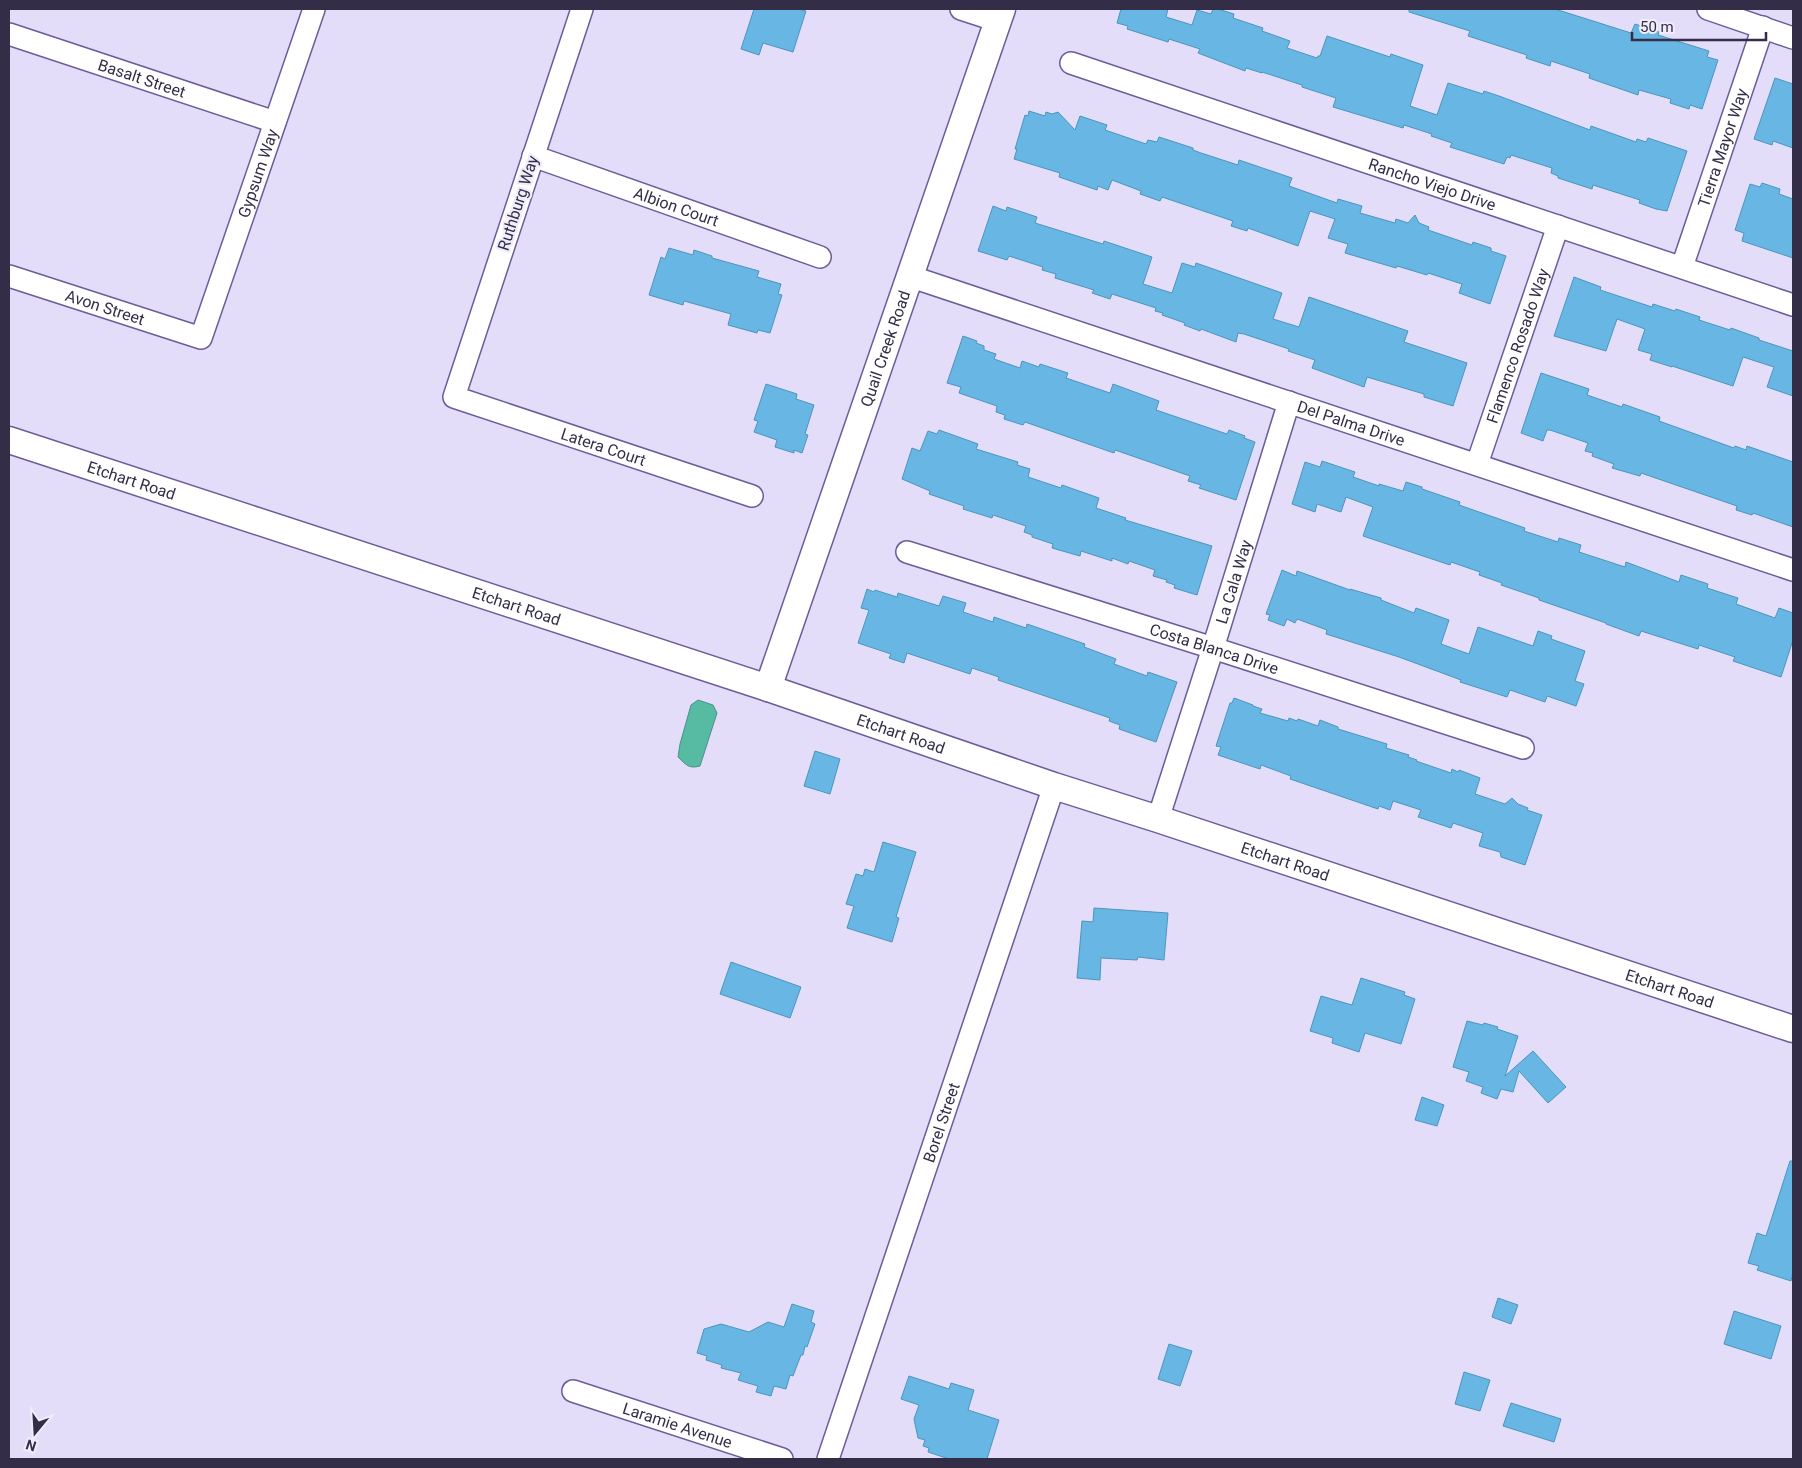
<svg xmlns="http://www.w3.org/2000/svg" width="1802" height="1468" viewBox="0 0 1802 1468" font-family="Roboto,sans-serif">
	<rect width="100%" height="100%" fill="#e3ddf9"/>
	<path fill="#57bba3" stroke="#4c9088" d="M698 700 713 705 717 713 700 766C689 769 686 765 678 757L680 744 691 705Z"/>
	<g fill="#68b6e3" stroke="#4b95be">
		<polygon points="754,9 798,9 806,11 793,52 763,43 759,55 741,49"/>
		<polygon points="1121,9 1168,9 1166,17 1192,25 1197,10 1211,14 1213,9 1218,9 1234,14 1233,18 1263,28 1262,31 1290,41 1287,48 1317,58 1318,56 1320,56 1327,36 1390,57 1391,54 1423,65 1410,106 1437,115 1448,83 1483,94 1484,91 1499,96 1590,130 1591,126 1636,142 1637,139 1646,142 1648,138 1687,151 1667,211 1656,209 1639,203 1640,200 1593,185 1592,189 1558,178 1558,176 1551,173 1552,168 1511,155 1510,158 1507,157 1504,164 1450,147 1452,143 1431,136 1432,134 1404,125 1403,128 1333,107 1336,98 1302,87 1302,85 1262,72 1262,73 1246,68 1245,71 1198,53 1200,49 1169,39 1168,42 1127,29 1128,26 1117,23"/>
		<polygon points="1409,9 1555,9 1631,33 1635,24 1659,32 1658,35 1709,51 1707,57 1718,60 1702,109 1690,105 1689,109 1670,103 1671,99 1639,90 1638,95 1589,78 1590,74 1551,61 1550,66 1526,58 1527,55 1468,36 1470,31 1409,12"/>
		<polygon points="1775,78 1793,84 1793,148 1773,141 1772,145 1754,139"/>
		<polygon points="1029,111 1045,116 1046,112 1052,114 1058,112 1075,130 1080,116 1107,125 1105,130 1146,144 1148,140 1157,142 1159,137 1193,148 1193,150 1201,153 1238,165 1239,160 1292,178 1289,186 1337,203 1338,199 1362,206 1360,213 1395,223 1396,219 1408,223 1415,215 1419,223 1429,227 1428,230 1472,245 1473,242 1491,248 1491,251 1506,256 1490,304 1459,293 1462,284 1428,273 1427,275 1397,266 1396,268 1345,253 1348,244 1328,238 1335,219 1310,211 1298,246 1248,228 1247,231 1231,226 1233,221 1162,197 1160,201 1140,194 1141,191 1112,180 1108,190 1098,186 1097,190 1059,177 1060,173 1014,159 1017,149 1015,149 1025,115 1028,116"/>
		<polygon points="1762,183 1780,189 1779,194 1793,199 1793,258 1742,241 1744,233 1735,230 1750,184 1760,187"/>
		<polygon points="993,206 1006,211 1007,207 1037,217 1035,223 1103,244 1104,241 1152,257 1143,284 1172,293 1182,263 1195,267 1196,263 1282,293 1273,319 1299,327 1309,297 1408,331 1404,342 1467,363 1453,406 1424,397 1424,394 1367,377 1364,387 1312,368 1315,360 1288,351 1289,349 1244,334 1238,333 1236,342 1201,329 1200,331 1184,325 1185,323 1162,315 1163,313 1155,311 1156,308 1112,294 1110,299 1092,293 1094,290 1055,278 1056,274 1042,270 1043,267 1009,256 1007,260 978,251"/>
		<polygon points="669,248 693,255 694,250 712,256 712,258 759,271 757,277 781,284 778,294 782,295 770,333 758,330 757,333 728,325 731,314 684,301 683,305 649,295 661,257 665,259"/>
		<polygon points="1574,277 1601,287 1600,290 1652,307 1653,304 1675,311 1676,309 1700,317 1699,320 1730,330 1731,328 1759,338 1759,340 1793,351 1793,396 1767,387 1774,367 1743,357 1733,386 1672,366 1672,367 1650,360 1652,354 1638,350 1645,329 1617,319 1606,351 1554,336"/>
		<polygon points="963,336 977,341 976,343 984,346 984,350 996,354 994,359 1020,368 1022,361 1039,367 1040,364 1068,373 1066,378 1110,393 1113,384 1159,401 1156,410 1227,434 1229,430 1245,436 1244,438 1255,442 1236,500 1199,488 1201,485 1188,481 1190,476 1115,450 1114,453 1025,422 1023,425 1004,419 1005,415 996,412 997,406 959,393 961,387 947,383"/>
		<polygon points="1541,373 1589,389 1587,395 1622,407 1623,404 1660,417 1659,421 1734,448 1735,446 1746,450 1747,446 1793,462 1793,527 1753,513 1752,515 1736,510 1737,506 1641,473 1640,476 1612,468 1614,464 1592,456 1593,453 1585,451 1588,443 1550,430 1547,430 1543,441 1521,433"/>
		<polygon points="766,384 797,394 796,399 814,405 805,434 808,435 802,453 794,450 794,453 775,447 777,440 754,432 758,421 754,420"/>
		<polygon points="939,430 978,444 976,449 1018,462 1017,465 1030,469 1028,477 1061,488 1062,485 1099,498 1096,508 1126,518 1125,520 1212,546 1197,595 1174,588 1175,585 1166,582 1167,580 1153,576 1155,570 1129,561 1128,564 1112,558 1112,561 1081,551 1080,556 1052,548 1053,544 1032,537 1032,535 1024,532 1026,526 993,515 992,518 963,509 964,506 929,494 930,491 902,479 912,448 920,451 928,431 937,434"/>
		<polygon points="1322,461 1355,472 1353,477 1379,486 1379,484 1403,491 1406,482 1422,487 1422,489 1460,502 1459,505 1525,528 1524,531 1558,542 1559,538 1581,545 1579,552 1625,567 1626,562 1679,582 1681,575 1708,584 1707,588 1738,598 1736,604 1775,618 1779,608 1793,613 1793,640 1781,677 1733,661 1735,657 1699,645 1698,649 1641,631 1639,636 1606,624 1606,623 1539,600 1539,598 1501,585 1502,583 1479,575 1480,572 1451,562 1450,565 1363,536 1373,507 1346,497 1341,512 1317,504 1315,512 1292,504 1305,462 1320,467"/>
		<polygon points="1282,570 1296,576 1297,571 1350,590 1350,589 1381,598 1381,600 1414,613 1416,608 1449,620 1441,644 1469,654 1478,627 1533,646 1538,631 1552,636 1551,639 1585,651 1575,681 1584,684 1576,706 1547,696 1545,702 1510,690 1507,697 1460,682 1461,680 1399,657 1326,634 1327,630 1297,619 1295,623 1287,619 1284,626 1268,620 1270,615 1266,614"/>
		<polygon points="867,589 874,592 875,590 897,597 898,593 939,606 943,596 966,603 963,612 993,622 994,617 1026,628 1027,624 1085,644 1084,647 1116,659 1114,664 1147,676 1148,672 1177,682 1156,742 1119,729 1120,725 1109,721 1110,718 998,680 999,677 972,668 970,674 907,653 904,663 889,658 891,654 858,643 869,610 861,608"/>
		<polygon points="1234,698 1253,705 1253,706 1262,709 1260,713 1288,721 1289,718 1297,721 1298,719 1318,726 1320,720 1338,727 1338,729 1387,744 1386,748 1409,755 1408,757 1417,760 1416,761 1451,773 1452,769 1458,772 1459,770 1480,778 1475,794 1505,804 1512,798 1518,804 1528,808 1527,810 1542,815 1525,865 1501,857 1500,852 1479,846 1483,833 1453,823 1451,828 1418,817 1421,810 1393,801 1390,810 1379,806 1378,809 1290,779 1291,776 1261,765 1260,769 1218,755 1221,747 1216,746 1230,703 1232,703"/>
		<polygon points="815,751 840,759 830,794 804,786"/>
		<polygon points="883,842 916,852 896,917 899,918 892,942 847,928 854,906 846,904 856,874 863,876 865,869 874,872"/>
		<polygon points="1094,908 1168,913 1164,960 1138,957 1137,960 1101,958 1100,980 1077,978 1082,921 1093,922"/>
		<polygon points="731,962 801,987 790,1018 720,994"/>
		<polygon points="1361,978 1405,992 1404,995 1415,999 1401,1044 1365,1033 1359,1052 1332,1043 1333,1038 1310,1031 1321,996 1352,1005"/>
		<polygon points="1467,1021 1483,1025 1484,1023 1498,1027 1497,1029 1518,1036 1505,1076 1533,1051 1566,1087 1548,1103 1519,1071 1513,1092 1501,1089 1497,1099 1481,1093 1483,1087 1466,1081 1469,1072 1453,1067"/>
		<polygon points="1422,1097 1444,1105 1437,1126 1415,1120"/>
		<polygon points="1790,1161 1793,1161 1793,1272 1791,1281 1757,1270 1759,1266 1748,1263 1757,1233 1766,1236"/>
		<polygon points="1498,1298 1518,1305 1511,1324 1492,1317"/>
		<polygon points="792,1304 814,1311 811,1322 815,1324 807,1347 805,1346 803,1355 801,1355 793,1376 790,1375 786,1389 774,1386 771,1396 756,1392 758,1386 738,1380 741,1373 721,1368 722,1365 706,1360 707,1356 697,1353 704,1329 721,1324 749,1332 768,1322 784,1327"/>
		<polygon points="1734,1311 1781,1326 1771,1359 1724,1344"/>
		<polygon points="1169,1344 1192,1351 1180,1386 1158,1379"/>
		<polygon points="1464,1372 1490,1380 1480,1411 1455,1404"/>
		<polygon points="909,1376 949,1389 951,1383 974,1390 968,1410 999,1420 987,1459 949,1459 928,1452 929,1448 923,1446 925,1440 918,1438 914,1419 919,1405 901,1399"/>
		<polygon points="1511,1403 1561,1419 1554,1442 1503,1426"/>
	</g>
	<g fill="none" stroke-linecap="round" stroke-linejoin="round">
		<defs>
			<g id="minor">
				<path id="s1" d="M582 9 454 397 752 496"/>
				<polyline points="961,9 998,21"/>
				<polyline points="1708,9 1793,38"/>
				<path id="s2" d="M9 34 275 122"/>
				<path id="s3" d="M1071 63 1793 305"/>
				<path id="s4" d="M533 156 820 257"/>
				<path id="s5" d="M1682 267 1763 27"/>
				<path id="s6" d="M9 276 201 338 314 9"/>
				<path id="s7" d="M909 276 1793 570"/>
				<path id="s8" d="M1477 464 1558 226"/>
				<path id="s9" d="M907 552 1213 648 1523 748"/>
				<path id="s10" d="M1158 819 1213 648 1289 402"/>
				<path id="s11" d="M573 1391 782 1459"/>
				<path id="s12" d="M828 1459 1054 786"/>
			</g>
			<g id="tertiary">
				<path id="s13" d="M9 440 768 688 1054 786 1158 819 1793 1029"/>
				<path id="s14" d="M768 688 1002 9"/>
			</g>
		</defs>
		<use href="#minor" stroke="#6c5c99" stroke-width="24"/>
		<use href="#tertiary" stroke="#6c5c99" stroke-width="29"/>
		<use href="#minor" stroke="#fff" stroke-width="21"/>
		<use href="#tertiary" stroke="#fff" stroke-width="26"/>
	</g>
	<g text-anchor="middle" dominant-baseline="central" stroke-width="4.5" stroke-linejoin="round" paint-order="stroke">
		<g font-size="16" fill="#342d48" stroke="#f0edfb">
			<text stroke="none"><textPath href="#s2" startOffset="140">Basalt Street</textPath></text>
			<text stroke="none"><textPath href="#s5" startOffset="126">Tierra Mayor Way</textPath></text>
			<text stroke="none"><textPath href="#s6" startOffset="376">Gypsum Way</textPath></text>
			<text stroke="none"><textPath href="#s3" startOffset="381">Rancho Viejo Drive</textPath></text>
			<text transform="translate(518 203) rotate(-72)">Ruthburg Way</text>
			<text stroke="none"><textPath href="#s4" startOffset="152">Albion Court</textPath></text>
			<text stroke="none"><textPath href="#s6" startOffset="101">Avon Street</textPath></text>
			<text stroke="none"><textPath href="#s8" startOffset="125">Flamenco Rosado Way</textPath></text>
			<text stroke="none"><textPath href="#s14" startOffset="359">Quail Creek Road</textPath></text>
			<text stroke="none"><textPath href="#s7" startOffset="466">Del Palma Drive</textPath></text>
			<text stroke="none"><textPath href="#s1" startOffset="566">Latera Court</textPath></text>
			<text stroke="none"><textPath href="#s13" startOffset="129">Etchart Road</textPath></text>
			<text stroke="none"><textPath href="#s10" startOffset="249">La Cala Way</textPath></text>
			<text stroke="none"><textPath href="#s13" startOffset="534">Etchart Road</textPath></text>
			<text stroke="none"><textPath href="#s9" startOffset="322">Costa Blanca Drive</textPath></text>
			<text stroke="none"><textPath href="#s13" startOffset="939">Etchart Road</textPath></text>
			<text stroke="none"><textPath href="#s13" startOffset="1344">Etchart Road</textPath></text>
			<text stroke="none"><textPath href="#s13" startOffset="1749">Etchart Road</textPath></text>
			<text stroke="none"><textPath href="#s12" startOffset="355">Borel Street</textPath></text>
			<text stroke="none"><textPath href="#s11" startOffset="110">Laramie Avenue</textPath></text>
		</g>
	</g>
	<rect width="1802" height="1468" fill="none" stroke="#342d48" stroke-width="20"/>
	<g transform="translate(35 1433) rotate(198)" stroke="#f0edfb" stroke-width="4" paint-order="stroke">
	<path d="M0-4L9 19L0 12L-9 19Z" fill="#342d48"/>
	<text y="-8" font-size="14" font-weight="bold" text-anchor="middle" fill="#342d48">N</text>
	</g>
	<path d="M1632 32v8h134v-8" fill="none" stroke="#342d48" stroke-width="2.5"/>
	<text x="1640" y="32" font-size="15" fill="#342d48" stroke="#f0edfb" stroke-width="4" paint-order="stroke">50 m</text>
</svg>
